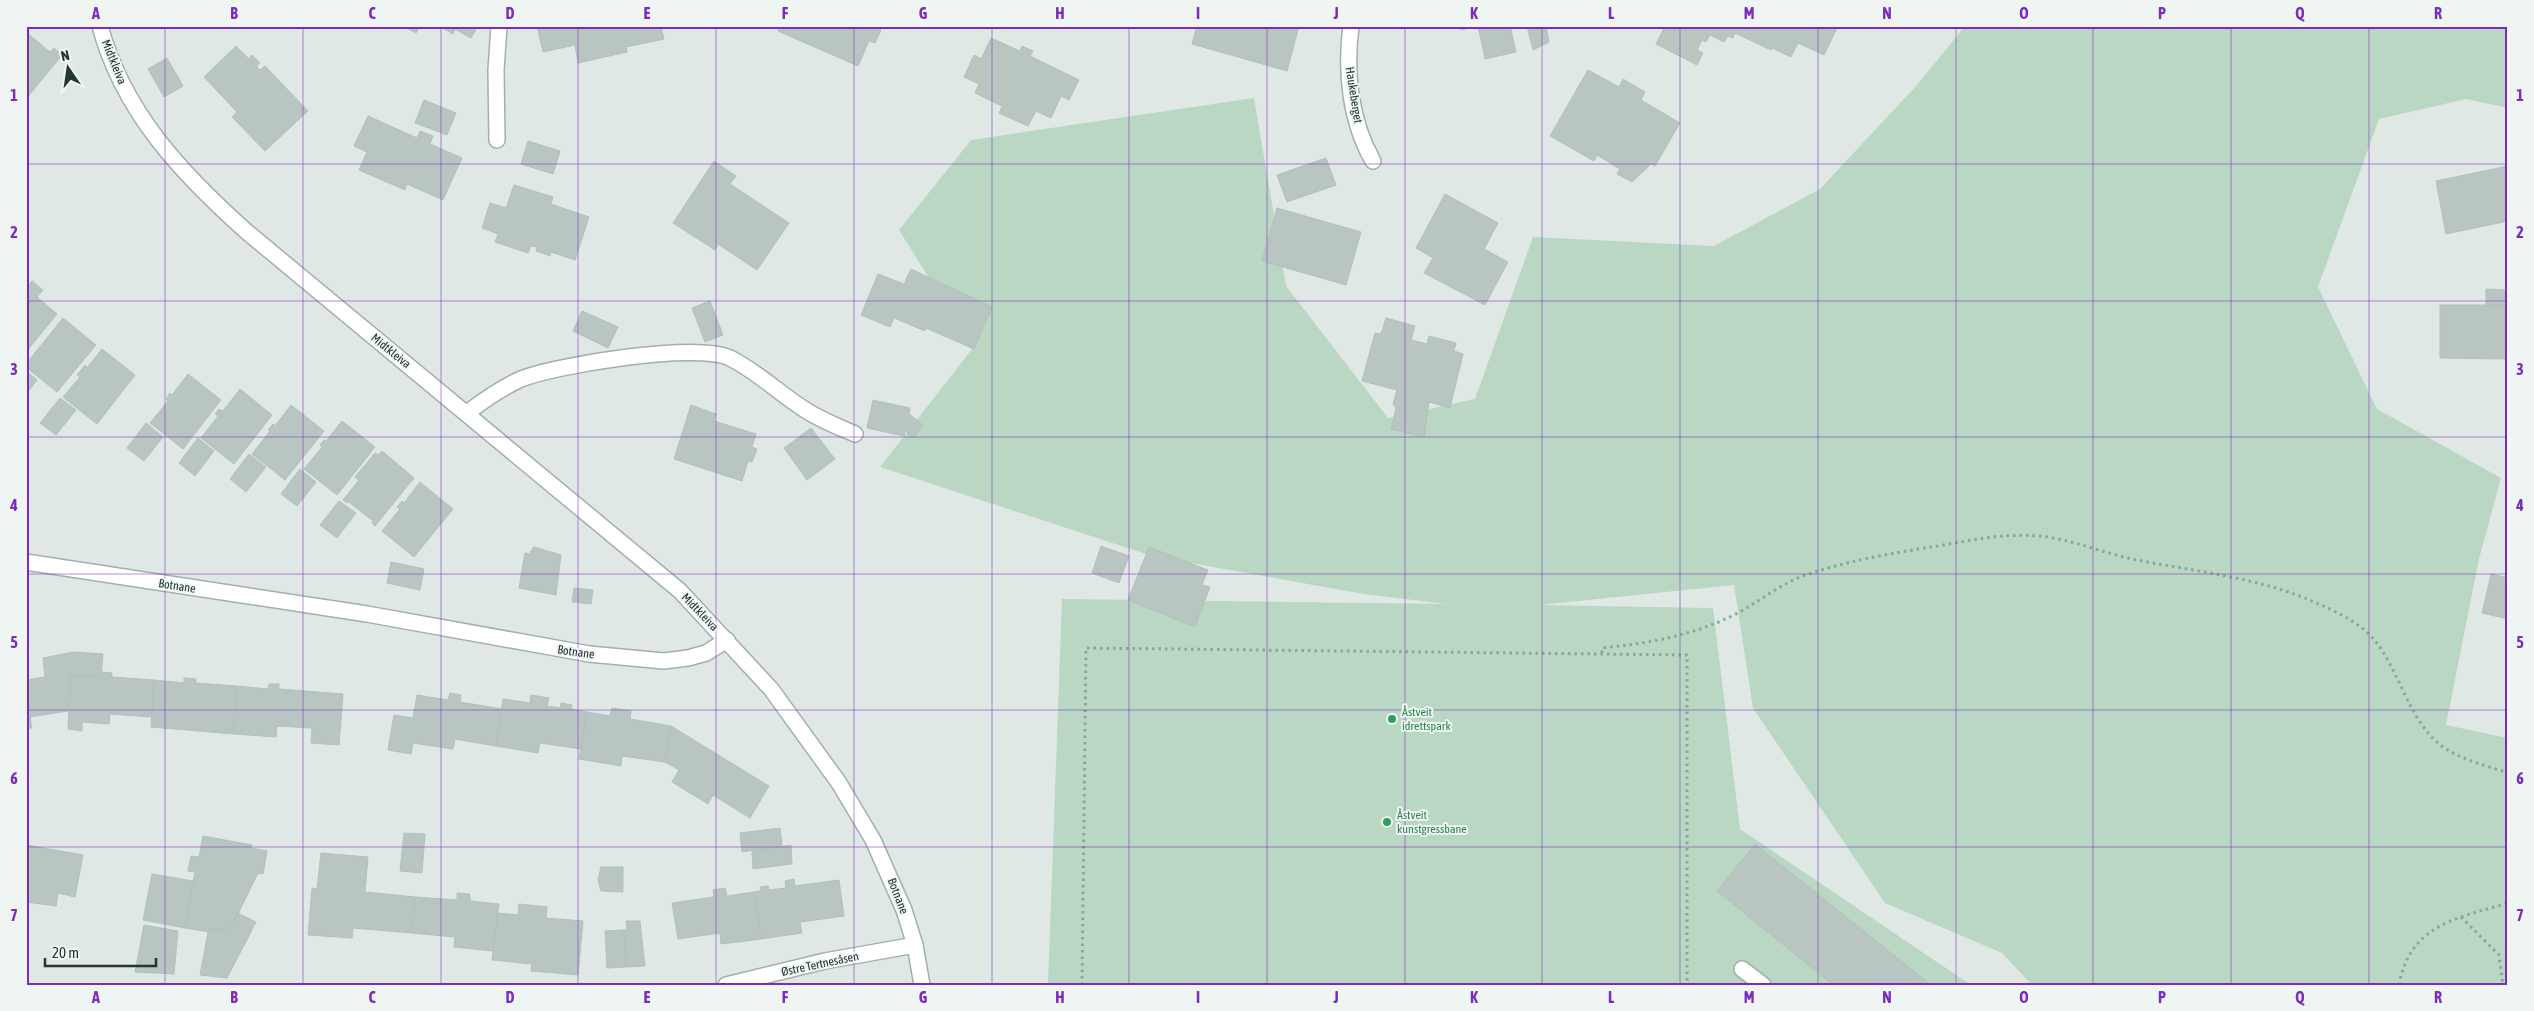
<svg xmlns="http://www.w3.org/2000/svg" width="2534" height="1011" viewBox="0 0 2534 1011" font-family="'Asap Condensed',sans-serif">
	<rect width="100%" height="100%" fill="#dfe8e4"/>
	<polygon fill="#bad7c3" points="1965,26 2508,26 2508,108 2466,99 2379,119 2318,287 2377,409 2501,478 2479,559 2446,725 2508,738 2508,985 2032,985 2002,953 1885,903 1753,708 1734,585 1539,605 1713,608 1740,829 1971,985 1048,985 1062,599 1446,604 1364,594 1152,556 880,467 973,348 899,230 971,140 1254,98 1286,286 1388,418 1475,399 1533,237 1714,246 1820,189 1917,85"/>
	<g fill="#b8c5c0" stroke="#b2c1bb">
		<polygon points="403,26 420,26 416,33"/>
		<polygon points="439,26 478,26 471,38 455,29 453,34"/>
		<polygon points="537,26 661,26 664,39 626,47 627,52 578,63 575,45 543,52"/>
		<polygon points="780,26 875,26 881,30 875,43 869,41 858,66 778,31"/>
		<polygon points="1197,26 1299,26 1287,71 1192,44"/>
		<polygon points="1460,26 1510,26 1516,52 1485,59 1478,26 1461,30"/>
		<polygon points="1527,26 1546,26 1549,42 1533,50"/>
		<polygon points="1665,26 1838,26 1824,55 1798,43 1791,57 1772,48 1771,50 1735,33 1733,38 1728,36 1724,42 1710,35 1706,42 1702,40 1697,50 1703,53 1697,65 1656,44"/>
		<polygon points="26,32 50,52 54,48 62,55 26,99"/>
		<polygon points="991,38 1020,51 1022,46 1033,51 1030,56 1079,80 1069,100 1061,96 1051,118 1036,111 1028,126 999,113 1002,106 975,93 979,84 964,77 974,55 981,59"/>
		<polygon points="236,46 249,59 252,55 260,63 256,66 260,70 265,66 308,111 265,151 232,117 237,112 204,77"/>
		<polygon points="167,58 183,86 164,97 148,69"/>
		<polygon points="1588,70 1619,87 1623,79 1645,92 1641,100 1680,123 1655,166 1651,164 1632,182 1617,174 1620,169 1597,155 1594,161 1550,136"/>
		<polygon points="424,100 456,113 447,135 415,123"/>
		<polygon points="368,116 417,138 420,131 433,136 430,144 462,158 443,200 407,184 405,190 359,170 367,152 354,146"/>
		<polygon points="528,141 560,151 553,174 521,164"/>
		<polygon points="1326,158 1336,185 1287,202 1277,175"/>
		<polygon points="714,161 736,176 730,184 789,223 757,270 718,244 715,250 673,223"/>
		<polygon points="2508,166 2508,221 2446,234 2436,181"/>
		<polygon points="514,185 553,197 551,204 589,217 575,260 551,252 550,256 536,251 537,247 531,246 528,253 495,242 498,234 482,228 490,203 506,208"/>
		<polygon points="1445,194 1498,223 1484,249 1508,262 1485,305 1424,273 1433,258 1416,248"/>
		<polygon points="1277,208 1361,232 1346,285 1262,261"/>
		<polygon points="911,269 992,307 974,349 926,328 925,331 894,318 890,327 861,315 878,274 904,284"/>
		<polygon points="32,281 43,290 37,297 57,314 26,352 26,288"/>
		<polygon points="2486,289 2508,290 2508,305 2486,305"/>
		<polygon points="710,301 723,335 705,342 692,308"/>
		<polygon points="2440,305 2508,305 2508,359 2440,358"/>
		<polygon points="582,311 618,327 608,348 573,331"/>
		<polygon points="63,318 96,345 57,392 26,367 26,364"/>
		<polygon points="1386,318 1415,326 1411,340 1427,344 1429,336 1456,343 1454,351 1463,354 1450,408 1429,402 1424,437 1391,429 1396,408 1393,404 1397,390 1362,381 1375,333 1381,334"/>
		<polygon points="102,349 135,375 97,424 63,397 80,377 77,375 85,365 87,368"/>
		<polygon points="26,371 37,380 26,394"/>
		<polygon points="188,374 221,400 183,449 150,423 168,401 166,399 170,393 172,395"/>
		<polygon points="240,389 272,415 234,464 201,438 218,416 215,414 219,409 223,411"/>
		<polygon points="60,398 76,410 56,435 40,423"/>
		<polygon points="873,400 910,408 909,414 923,425 914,438 905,431 904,436 867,428"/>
		<polygon points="291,405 324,431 285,480 252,454 270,431 268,430 273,424 275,426"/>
		<polygon points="691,405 716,414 714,421 756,434 752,447 757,449 752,462 748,461 742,481 674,459"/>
		<polygon points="342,421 375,447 337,495 304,469 322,447 320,445 324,440 326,441"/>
		<polygon points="146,423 163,437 144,461 127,448"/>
		<polygon points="811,428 835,459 807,480 784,448"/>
		<polygon points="198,438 214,451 195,476 179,463"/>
		<polygon points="382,451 414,478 375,526 372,523 373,521 349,502 347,503 343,500 359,480 355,477 375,453 378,455"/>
		<polygon points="249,454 266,467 246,492 230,479"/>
		<polygon points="300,469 316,482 297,506 281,494"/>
		<polygon points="420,482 453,509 414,557 382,531 400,509 397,507 402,501 404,503"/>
		<polygon points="339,501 356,513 337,538 320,525"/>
		<polygon points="1101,546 1129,556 1119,583 1092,573"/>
		<polygon points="534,547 561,555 556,595 519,588 525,553 529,554"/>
		<polygon points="1149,547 1208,570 1202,585 1210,587 1195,627 1128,600"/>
		<polygon points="391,562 424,569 420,590 387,583"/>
		<polygon points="2491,574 2508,578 2508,619 2482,613"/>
		<polygon points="574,588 593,590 591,604 572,602"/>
		<polygon points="73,652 103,654 101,677 71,675 68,711 30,717 32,728 26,728 26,680 45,677 43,658"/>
		<polygon points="102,672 112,673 112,677 154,680 152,717 110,714 109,724 82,722 82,731 68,729 71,675 101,677"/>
		<polygon points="184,678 196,679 196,683 236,686 234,734 151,727 154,680 184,683"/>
		<polygon points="269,684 279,684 279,689 343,694 339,745 311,743 312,728 277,726 276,737 234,734 236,686 268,689"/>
		<polygon points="450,693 461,695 460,702 502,709 496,746 455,739 453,749 413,743 411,754 388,750 394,715 413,718 417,695 448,700"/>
		<polygon points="531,695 549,698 547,706 560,708 561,703 572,705 571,709 587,712 581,749 540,743 538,753 496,746 503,699 530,703"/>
		<polygon points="612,708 631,711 630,719 671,726 665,762 622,756 621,766 579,759 587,712 610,716"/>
		<polygon points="671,726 769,786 750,818 713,795 708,804 672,782 679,770 665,762"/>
		<polygon points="780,828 782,846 742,852 740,833"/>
		<polygon points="404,833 425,834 422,873 400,871"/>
		<polygon points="203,836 252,845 251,848 267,851 263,874 258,873 229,932 210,928 210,932 185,928 195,872 188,871 191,856 199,857"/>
		<polygon points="1755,844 1931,985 1833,985 1717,891"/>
		<polygon points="26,845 83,855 75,897 58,893 56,906 26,902"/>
		<polygon points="791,845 792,864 753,869 752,851"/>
		<polygon points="321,853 368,857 365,892 415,897 412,933 353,928 352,938 308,935 312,888 317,889"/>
		<polygon points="601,867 623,867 623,892 601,891 598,880"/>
		<polygon points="152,874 193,881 185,928 143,920"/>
		<polygon points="794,879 795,886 839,880 844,916 800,922 802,933 761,939 754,892 761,891 760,887 768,886 769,890 786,888 785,881"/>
		<polygon points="725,888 727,896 754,892 761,939 721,944 720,933 678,939 672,903 714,897 713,890"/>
		<polygon points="457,893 470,894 470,901 499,904 493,951 454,947 455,937 412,933 415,897 457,900"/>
		<polygon points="519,904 547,907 546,918 583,921 578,975 531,971 532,964 492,960 498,913 518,915"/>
		<polygon points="238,913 256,922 227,978 200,975 208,932 210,928 229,932"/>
		<polygon points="626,921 640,921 645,966 626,967 624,930 627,930"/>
		<polygon points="144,925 178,931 174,974 135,972"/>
		<polygon points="624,930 626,967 607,968 605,931"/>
	</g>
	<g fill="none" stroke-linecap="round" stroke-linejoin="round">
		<defs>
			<g id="minor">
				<path d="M100 26C123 112 182 174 247 232L680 591 771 689 839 783 873 840 904 910 915 945 922 985"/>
				<path d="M1351 26C1345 71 1350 121 1373 161"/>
				<polyline points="497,140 496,70 499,26"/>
				<path d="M467 413C484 400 501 388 521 379 557 365 696 342 730 358 758 372 781 395 807 411 823 421 839 427 855 434"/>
				<polyline points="26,562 367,614 589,654 664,661 688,658 706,653 727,640"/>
				<polyline points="1742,969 1763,985"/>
				<polyline points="726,985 825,961 915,945"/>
			</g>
		</defs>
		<use href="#minor" stroke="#a3afab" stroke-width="18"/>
		<g stroke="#83a89e" stroke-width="3" stroke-dasharray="2.5 4" stroke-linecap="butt">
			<path d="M1602 653V648C1650 643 1691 636 1734 615 1757 603 1776 587 1800 577 1845 561 1892 553 1938 546 1972 540 2005 533 2039 536 2072 539 2105 554 2137 560 2199 572 2262 578 2319 604 2337 612 2357 622 2371 636 2399 667 2406 715 2438 743 2457 759 2485 765 2508 773"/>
			<polyline points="2461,917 2499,955 2503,985"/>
			<polyline points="1082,985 1086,648 1687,655 1687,985"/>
			<path d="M2399 985C2410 924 2458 918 2508 903"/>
		</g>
		<use href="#minor" stroke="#fff" stroke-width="15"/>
	</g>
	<path fill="none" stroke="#7b2cbf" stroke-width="1" stroke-opacity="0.55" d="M165 26V985M303 26V985M441 26V985M578 26V985M716 26V985M854 26V985M992 26V985M1129 26V985M1267 26V985M1405 26V985M1542 26V985M1680 26V985M1818 26V985M1956 26V985M2093 26V985M2231 26V985M2369 26V985M26 164H2508M26 301H2508M26 437H2508M26 574H2508M26 710H2508M26 847H2508"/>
	<g fill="#2e9e5b" stroke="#eff5f2" stroke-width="2">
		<circle cx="1392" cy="719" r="5"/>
		<circle cx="1387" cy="822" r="5"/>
	</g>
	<g text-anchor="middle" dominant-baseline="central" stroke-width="4" stroke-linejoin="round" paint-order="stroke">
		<g font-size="12" fill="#223632" stroke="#eff5f2">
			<text transform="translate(114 62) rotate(68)">Midtkleiva</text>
			<text transform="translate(1354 95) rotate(81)">Haukeberget</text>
			<text transform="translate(391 351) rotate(39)">Midtkleiva</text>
			<text transform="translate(177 586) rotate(9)">Botnane</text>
			<text transform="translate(700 612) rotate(46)">Midtkleiva</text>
			<text transform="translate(576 652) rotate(8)">Botnane</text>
			<text transform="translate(898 896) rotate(69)">Botnane</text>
			<text transform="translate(820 964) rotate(-12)">Østre Tertnesåsen</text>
		</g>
		<g font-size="12" fill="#27864d" stroke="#eff5f2" text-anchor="start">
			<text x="1402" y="712">Åstveit<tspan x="1402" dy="14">idrettspark</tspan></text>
			<text x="1397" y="815">Åstveit<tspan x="1397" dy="14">kunstgressbane</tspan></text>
		</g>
	</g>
	<rect width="2534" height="1011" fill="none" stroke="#eff5f2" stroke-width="55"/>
	<g transform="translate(68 68) rotate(347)" stroke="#eff5f2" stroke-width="4" paint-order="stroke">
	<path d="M0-4L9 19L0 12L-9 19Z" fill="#223632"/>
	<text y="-8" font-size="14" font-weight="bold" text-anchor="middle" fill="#223632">N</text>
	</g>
	<path d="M45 958v8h111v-8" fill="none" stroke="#223632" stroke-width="2.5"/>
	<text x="52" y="958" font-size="15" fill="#223632" stroke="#eff5f2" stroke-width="4" paint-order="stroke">20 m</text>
	<rect x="28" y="28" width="2478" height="956" fill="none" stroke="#7b2cbf" stroke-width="2"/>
	<g font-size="16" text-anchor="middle" font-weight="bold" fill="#7b2cbf">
		<text x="96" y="19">A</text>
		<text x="234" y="19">B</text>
		<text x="372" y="19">C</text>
		<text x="510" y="19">D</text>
		<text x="647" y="19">E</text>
		<text x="785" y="19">F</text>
		<text x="923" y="19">G</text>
		<text x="1060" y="19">H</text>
		<text x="1198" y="19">I</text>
		<text x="1336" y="19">J</text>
		<text x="1474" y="19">K</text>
		<text x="1611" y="19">L</text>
		<text x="1749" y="19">M</text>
		<text x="1887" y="19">N</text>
		<text x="2024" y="19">O</text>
		<text x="2162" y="19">P</text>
		<text x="2300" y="19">Q</text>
		<text x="2438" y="19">R</text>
		<text x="14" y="101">1</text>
		<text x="2520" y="101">1</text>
		<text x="14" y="238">2</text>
		<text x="2520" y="238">2</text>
		<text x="14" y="375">3</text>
		<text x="2520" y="375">3</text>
		<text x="14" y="511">4</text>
		<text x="2520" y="511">4</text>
		<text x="14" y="648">5</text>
		<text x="2520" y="648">5</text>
		<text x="14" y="784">6</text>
		<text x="2520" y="784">6</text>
		<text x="14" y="921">7</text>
		<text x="2520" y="921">7</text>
		<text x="96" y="1003">A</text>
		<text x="234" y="1003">B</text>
		<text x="372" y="1003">C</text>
		<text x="510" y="1003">D</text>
		<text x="647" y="1003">E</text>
		<text x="785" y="1003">F</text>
		<text x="923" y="1003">G</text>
		<text x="1060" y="1003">H</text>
		<text x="1198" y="1003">I</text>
		<text x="1336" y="1003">J</text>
		<text x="1474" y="1003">K</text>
		<text x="1611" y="1003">L</text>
		<text x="1749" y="1003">M</text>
		<text x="1887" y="1003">N</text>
		<text x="2024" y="1003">O</text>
		<text x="2162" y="1003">P</text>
		<text x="2300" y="1003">Q</text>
		<text x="2438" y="1003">R</text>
	</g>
</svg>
